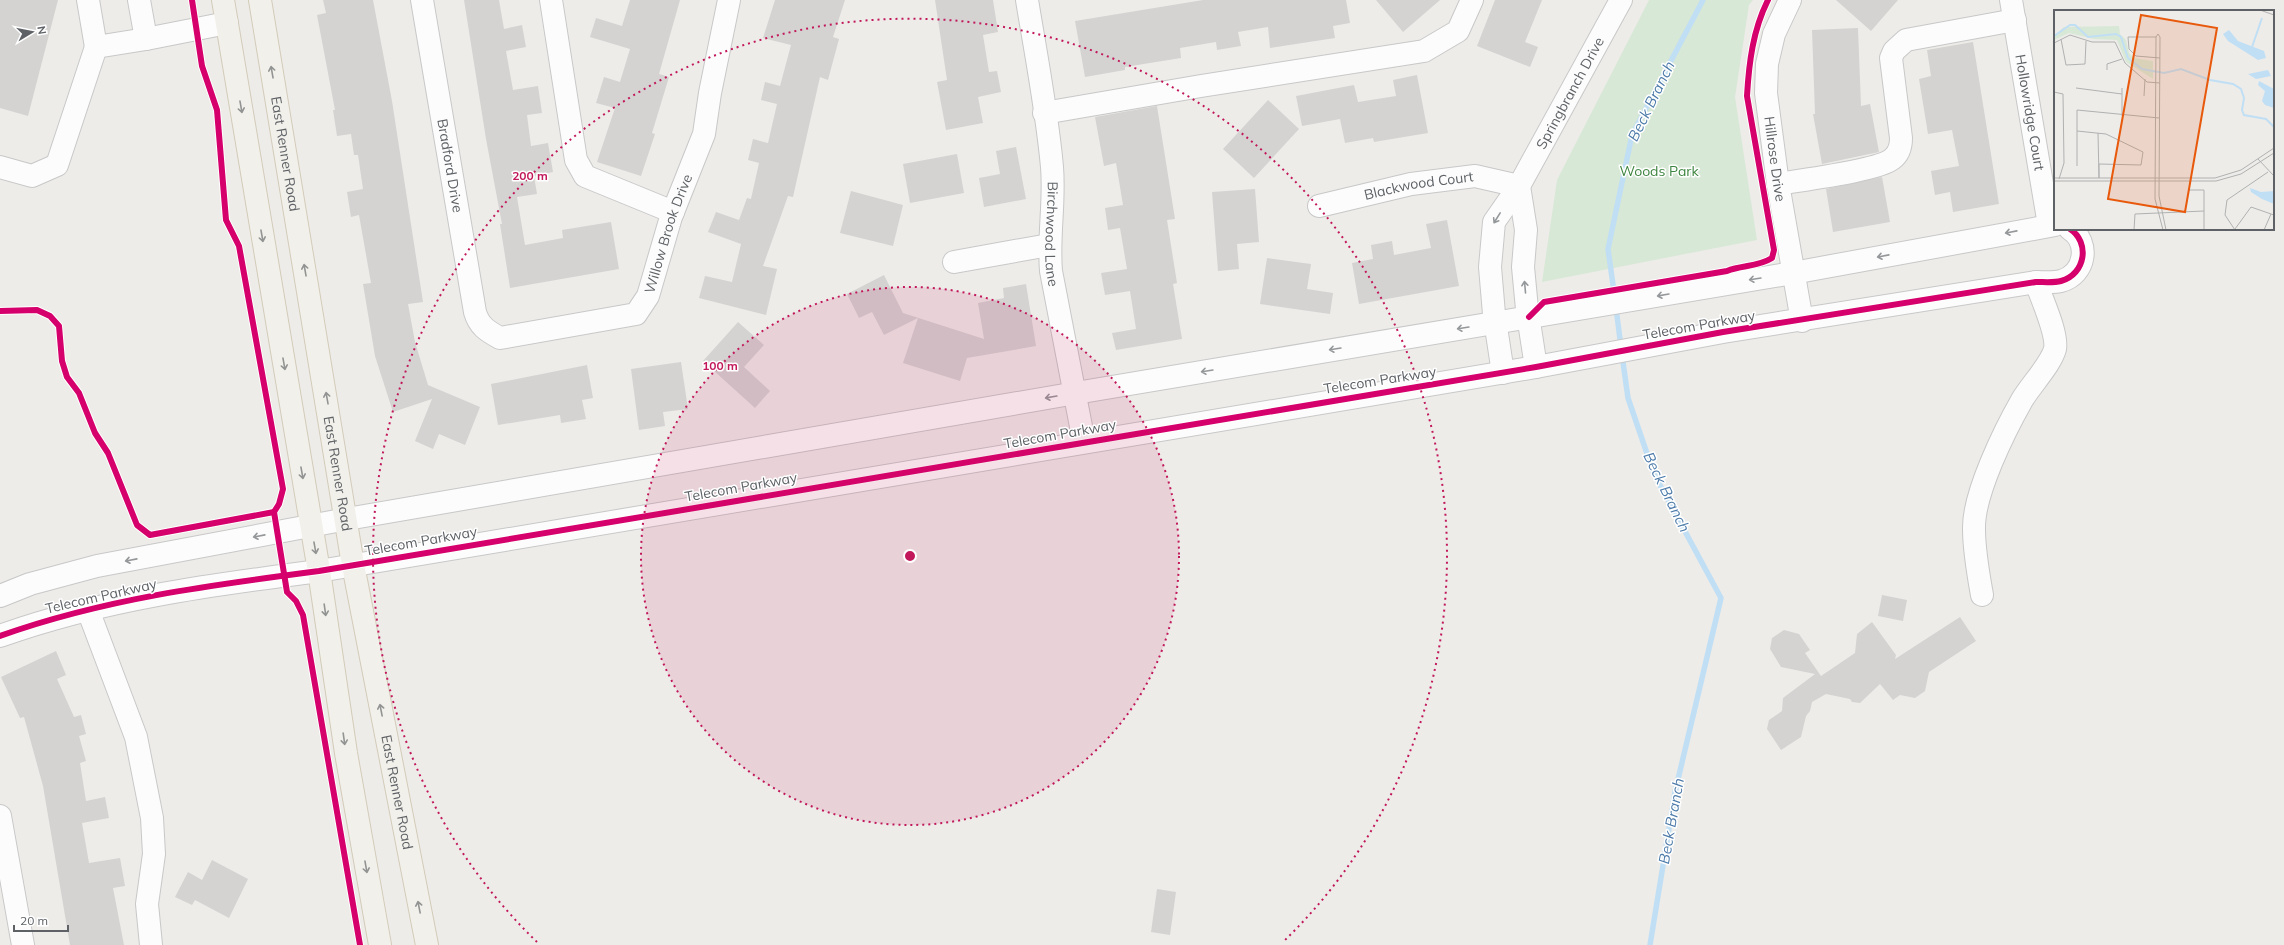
<svg xmlns="http://www.w3.org/2000/svg" width="2284" height="945" viewBox="0 0 2284 945" font-family="Mulish,sans-serif">
	<rect width="100%" height="100%" fill="#edece9"/>
	<polygon fill="#d8e8d6" points="1649,0 1753,0 1749,5 1735,97 1757,240 1542,282 1557,180"/>
	<g fill="none" stroke-linecap="round" stroke-linejoin="round">
		<g stroke="#c1dff4" stroke-width="5.5">
			<polyline points="1615,299 1608,249 1632,135 1703,0"/>
			<polyline points="1616,308 1621,347"/>
			<polyline points="1622,355 1628,398 1654,474 1721,598 1675,792 1650,945"/>
		</g>
	</g>
	<g fill="#d4d3d2">
		<polygon points="0,0 58,0 28,116 0,108"/>
		<polygon points="323,0 373,0 392,101 423,302 408,304 415,342 428,385 480,407 465,445 439,434 433,449 415,441 432,399 393,412 375,356 363,284 371,283 359,215 351,217 347,192 363,189 358,155 354,155 351,134 337,136 333,110 335,110 317,15 326,13"/>
		<polygon points="464,0 499,0 504,29 522,25 526,47 506,51 513,90 538,86 542,113 527,115 531,146 548,143 553,172 534,176 537,194 517,197 525,245 563,238 562,230 611,222 619,269 510,288 500,224 502,224 486,139"/>
		<polygon points="630,0 680,0 659,74 669,77 652,133 655,134 641,176 597,162 615,108 596,103 604,77 620,82 630,49 590,37 596,18 622,26"/>
		<polygon points="775,0 845,0 833,37 839,39 828,80 820,77 793,197 788,196 763,266 777,269 766,315 699,298 705,276 732,282 741,244 708,232 716,212 739,220 747,198 751,199 759,163 748,160 753,139 768,143 777,104 761,100 765,82 780,86 791,45 763,38"/>
		<polygon points="935,0 993,0 998,32 983,35 989,72 997,71 1001,92 978,97 983,123 946,130 937,82 947,80"/>
		<polygon points="1203,0 1346,0 1350,23 1333,26 1335,38 1270,48 1268,27 1238,32 1241,46 1217,50 1216,42 1180,48 1181,58 1125,67 1125,70 1085,77 1075,21"/>
		<polygon points="1376,0 1440,0 1403,32"/>
		<polygon points="1495,0 1542,0 1525,42 1538,47 1530,67 1477,46"/>
		<polygon points="1836,0 1898,0 1871,31"/>
		<polygon points="1858,28 1861,106 1870,104 1879,152 1822,164 1813,114 1815,114 1812,30"/>
		<polygon points="1973,42 1999,204 1953,212 1950,192 1935,195 1931,171 1959,166 1952,130 1928,134 1919,79 1931,76 1927,50"/>
		<polygon points="1417,75 1428,133 1374,142 1373,138 1345,143 1340,119 1302,126 1296,96 1354,85 1358,102 1396,96 1393,80"/>
		<polygon points="1268,100 1299,129 1254,178 1223,149"/>
		<polygon points="1157,106 1175,219 1167,220 1177,283 1173,284 1182,339 1116,350 1112,333 1136,329 1130,291 1105,295 1101,273 1127,269 1120,228 1108,230 1105,208 1123,205 1116,163 1104,166 1095,117"/>
		<polygon points="1016,147 1026,199 984,207 979,178 1000,174 996,151"/>
		<polygon points="957,154 964,193 910,203 903,164"/>
		<polygon points="1882,177 1890,222 1833,232 1826,189"/>
		<polygon points="1255,189 1259,242 1237,244 1239,269 1218,271 1212,192"/>
		<polygon points="851,191 903,205 893,246 840,233"/>
		<polygon points="1447,220 1459,286 1359,304 1352,263 1373,259 1371,245 1392,241 1394,255 1431,248 1426,224"/>
		<polygon points="1267,258 1311,264 1307,289 1333,293 1330,314 1260,304"/>
		<polygon points="884,275 903,313 984,339 978,303 1004,298 1003,288 1026,284 1036,346 967,358 960,381 903,363 918,318 884,335 872,312 859,318 847,294"/>
		<polygon points="738,322 764,345 744,367 770,391 755,408 703,361"/>
		<polygon points="681,362 688,409 663,412 665,426 639,430 631,369"/>
		<polygon points="587,365 593,398 582,400 586,419 561,423 560,415 498,425 491,384"/>
		<polygon points="1882,595 1907,600 1903,621 1878,616"/>
		<polygon points="1960,617 1976,641 1929,672 1925,691 1915,698 1900,695 1893,700 1880,684 1860,703 1852,702 1850,699 1826,694 1812,702 1810,711 1806,716 1801,737 1781,750 1767,729 1769,720 1782,711 1783,698 1815,674 1781,667 1770,649 1772,638 1784,630 1799,634 1810,650 1805,653 1821,676 1855,653 1857,634 1872,622 1896,655 1895,659"/>
		<polygon points="56,651 66,675 57,679 74,717 81,715 86,734 79,736 86,761 80,763 86,801 105,797 109,818 82,823 89,863 120,858 125,886 113,888 124,945 70,945 43,786 24,717 20,718 1,677"/>
		<polygon points="212,860 248,879 229,918 195,900 192,905 175,897 188,872 202,880"/>
		<polygon points="1157,889 1176,892 1170,935 1151,932"/>
	</g>
	<g fill="none" stroke-linecap="round" stroke-linejoin="round">
		<defs>
			<g id="minor">
				<polyline points="88,0 96,47 146,39"/>
				<polyline points="139,0 146,39 227,23"/>
				<path id="s1" d="M422 0 475 312C479 326 487 331 500 338L636 314 648 296 671 217 704 134 710 93 729 0"/>
				<polyline points="551,0 576,160 585,176 673,212"/>
				<path id="s2" d="M1027 0C1036 55 1047 111 1052 167 1055 202 1048 236 1051 271L1084 442"/>
				<path id="s3" d="M1790 0 1774 34 1767 64 1766 93 1778 184 1802 321"/>
				<path id="s4" d="M2011 0 2049 225"/>
				<polyline points="1044,113 1201,86 1424,51 1458,31 1472,0"/>
				<polyline points="0,167 32,176 57,165 96,47"/>
				<path d="M1778 184C1800 180 1877 171 1892 159 1899 154 1901 146 1901 138L1891 58 1894 51 1906 40 2015 20"/>
				<polyline points="1519,186 1526,230 1523,267 1527,309 1536,367"/>
				<path id="s5" d="M1319 206 1411 184 1475 176 1519 186"/>
				<polyline points="954,262 1049,245"/>
				<path id="s6" d="M1503 373 1494 314 1490 267 1494 222 1519 186 1621 0"/>
				<path d="M1982 595C1978 573 1974 551 1974 529 1973 494 2005 430 2022 400 2031 385 2051 364 2055 349 2058 333 2041 298 2036 282"/>
				<polyline points="0,596 30,584 97,566 347,519 1076,393 1793,273 2055,225"/>
				<polyline points="88,610 136,737 152,818 154,854 147,904 151,945"/>
				<path d="M0 636C103 599 211 585 319 571L1536 367 1723 332 2036 282C2044 282 2054 283 2061 281 2086 274 2090 242 2070 229"/>
				<polyline points="0,816 23,945"/>
			</g>
			<g id="major">
				<polyline points="223,0 319,571 346,753 380,945"/>
				<path id="s7" d="M260 0 353 565 427 945"/>
			</g>
		</defs>
		<use href="#minor" stroke="#c8c8c8" stroke-width="24"/>
		<use href="#major" stroke="#d3cbb9" stroke-width="24"/>
		<use href="#minor" stroke="#fcfcfc" stroke-width="22"/>
		<use href="#major" stroke="#f2f0ea" stroke-width="22"/>
		<defs>
			<g id="cycleway">
				<polyline points="192,0 202,66 217,110 226,220 239,246 283,489 279,504 274,512 287,592 296,601 303,615 360,945"/>
				<polyline points="0,311 37,310 50,316 59,326 62,361 67,377 79,393 95,433 108,453 137,525 150,535 274,512"/>
				<path d="M1529 317 1544 302 1727 271C1742 265 1758 267 1772 258L1774 250 1747 96C1749 62 1753 30 1768 0"/>
				<path d="M0 636C103 599 211 585 319 571L1536 367 1723 332 2036 282C2044 282 2054 283 2061 281 2086 274 2090 242 2070 229"/>
			</g>
		</defs>
		<use href="#cycleway" stroke="#fff" stroke-width="8"/>
		<use href="#cycleway" stroke="#d6006c" stroke-width="6"/>
	</g>
	<defs><path id="oneway-shaft" d="M-6 0H5M1.5-3L5.5 0L1.5 3" fill="none" stroke-width="1.6" stroke-linecap="round" stroke-linejoin="round"/></defs>
	<g stroke="#929494">
		<use href="#oneway-shaft" transform="translate(272 72) rotate(-100)"/>
		<use href="#oneway-shaft" transform="translate(241 107) rotate(80)"/>
		<use href="#oneway-shaft" transform="translate(262 236) rotate(80)"/>
		<use href="#oneway-shaft" transform="translate(305 270) rotate(-100)"/>
		<use href="#oneway-shaft" transform="translate(284 364) rotate(80)"/>
		<use href="#oneway-shaft" transform="translate(327 398) rotate(-100)"/>
		<use href="#oneway-shaft" transform="translate(302 473) rotate(80)"/>
		<use href="#oneway-shaft" transform="translate(315 548) rotate(80)"/>
		<use href="#oneway-shaft" transform="translate(325 610) rotate(82)"/>
		<use href="#oneway-shaft" transform="translate(381 710) rotate(-101)"/>
		<use href="#oneway-shaft" transform="translate(344 739) rotate(82)"/>
		<use href="#oneway-shaft" transform="translate(366 867) rotate(80)"/>
		<use href="#oneway-shaft" transform="translate(419 907) rotate(-101)"/>
	</g>
	<g stroke="#95989a">
		<use href="#oneway-shaft" transform="translate(1497 218) rotate(122)"/>
		<use href="#oneway-shaft" transform="translate(2011 232) rotate(169)"/>
		<use href="#oneway-shaft" transform="translate(1883 256) rotate(169)"/>
		<use href="#oneway-shaft" transform="translate(1755 279) rotate(171)"/>
		<use href="#oneway-shaft" transform="translate(1525 287) rotate(-95)"/>
		<use href="#oneway-shaft" transform="translate(1663 295) rotate(170)"/>
		<use href="#oneway-shaft" transform="translate(1463 328) rotate(171)"/>
		<use href="#oneway-shaft" transform="translate(1335 349) rotate(171)"/>
		<use href="#oneway-shaft" transform="translate(1207 371) rotate(171)"/>
		<use href="#oneway-shaft" transform="translate(1051 397) rotate(170)"/>
		<use href="#oneway-shaft" transform="translate(259 536) rotate(169)"/>
		<use href="#oneway-shaft" transform="translate(131 560) rotate(169)"/>
	</g>
	<circle cx="910" cy="556" r="269" fill="#c2185b" fill-opacity=".12"/>
	<g fill="none" stroke="#c2185b" stroke-width="2" stroke-dasharray="2 4">
		<circle cx="910" cy="556" r="269"/>
		<path d="M537 942A537 537 0 1 1 1283 942"/>
	</g>
	<g text-anchor="middle" dominant-baseline="central" stroke-width="3" stroke-linejoin="round" paint-order="stroke">
		<g font-size="14" fill="#5e6266" stroke="#fff">
			<text stroke="none"><textPath href="#s6" startOffset="302">Springbranch Drive</textPath></text>
			<text stroke="none"><textPath href="#s4" startOffset="114">Hollowridge Court</textPath></text>
			<text stroke="none"><textPath href="#s7" startOffset="156">East Renner Road</textPath></text>
			<text stroke="none"><textPath href="#s3" startOffset="164">Hillrose Drive</textPath></text>
			<text stroke="none"><textPath href="#s1" startOffset="168">Bradford Drive</textPath></text>
			<text stroke="none"><textPath href="#s5" startOffset="102">Blackwood Court</textPath></text>
			<text stroke="none"><textPath href="#s2" startOffset="236">Birchwood Lane</textPath></text>
			<text stroke="none"><textPath href="#s1" startOffset="579">Willow Brook Drive</textPath></text>
			<text transform="translate(1699 325) rotate(-10)">Telecom Parkway</text>
			<text transform="translate(1380 380) rotate(-9)">Telecom Parkway</text>
			<text transform="translate(1060 434) rotate(-10)">Telecom Parkway</text>
			<text stroke="none"><textPath href="#s7" startOffset="480">East Renner Road</textPath></text>
			<text transform="translate(741 487) rotate(-10)">Telecom Parkway</text>
			<text transform="translate(421 541) rotate(-10)">Telecom Parkway</text>
			<text transform="translate(101 596) rotate(-13)">Telecom Parkway</text>
			<text stroke="none"><textPath href="#s7" startOffset="804">East Renner Road</textPath></text>
		</g>
		<g font-size="14" fill="#3e8540" stroke="#fff">
			<text x="1659" y="171">Woods Park</text>
		</g>
		<g font-size="15" font-style="italic" fill="#4c7aa9" stroke="#fff">
			<text transform="translate(1651 101) rotate(-64)">Beck Branch</text>
			<text transform="translate(1667 492) rotate(64)">Beck Branch</text>
			<text transform="translate(1671 821) rotate(-80)">Beck Branch</text>
		</g>
	</g>
	<g transform="translate(2054 10)">
		<rect width="220" height="220" fill="#edece9"/>
		<path d="M65 16 66 24 72 30 75 43 80 48 99 51V69L72 52 63 30 40 29 15 23 0 30V26L10 17Z" fill="#d8e8d6"/>
		<path d="M175 20 184 31 210 41 212 48 204 50 174 31 169 24ZM214 60 217 66 202 69 194 64ZM205 71 220 79V98L211 95 208 91 211 81 204 75ZM196 178 207 182 220 181V194L208 189 197 182Z" fill="#c1dff4"/>
		<path fill="none" stroke="#c1dff4" stroke-width="2" d="M0 26 16 15H21L34 27 62 24 67 27 74 48 88 59 110 63 127 59 156 70 179 74 187 79 190 88 188 100 190 105 212 109 220 117M198 37 208 8"/>
		<path fill="none" stroke="#b0b1b1" stroke-width="1" d="M206 0 220 5M102 27 101 189 109 220M7 29 12 55 31 54 32 31M0 33 16 25 38 32H61L71 53 93 72 106 73M106 48 82 46 75 39 74 27H102L104 24 106 27 105 186 112 220M53 60V54L68 49M22 78 68 84M68 78V106M0 82 9 84 10 153 5 169M90 86 91 69M23 121 52 124 89 142 87 155 45 154M44 123 45 168M204 149 220 166M23 156V100L105 108M0 168H161L187 160 220 138M45 168V154M0 171H162L187 164 220 143M135 180H150V220M181 219 197 197 220 205M80 220 81 204 150 201M181 220 171 205 173 190 214 162M210 220 217 204"/>
		<path fill="#e8590c" fill-opacity="0.15" stroke="#e8590c" stroke-width="2" d="M87 5 163 18 131 202 54 189Z"/>
		<rect width="220" height="220" fill="none" stroke="#5e6266" stroke-width="2"/>
	</g>
	<circle cx="910" cy="556" r="6" fill="#c2185b" stroke="#fff" stroke-width="2"/>
	<g font-size="12" text-anchor="middle" font-weight="bold" fill="#c2185b" stroke="#fff" stroke-width="3" stroke-linejoin="round" paint-order="stroke">
		<text x="530" y="180">200 m</text>
		<text x="720" y="370">100 m</text>
	</g>
	<g transform="translate(32 32) rotate(80)" stroke="#ffffff" stroke-width="3" paint-order="stroke">
	<path d="M0-3L7 15L0 10L-7 15Z" fill="#5e6266"/>
	<text y="-6" font-size="11" font-weight="bold" text-anchor="middle" fill="#5e6266">N</text>
	</g>
	<path d="M14 925v6h54v-6" fill="none" stroke="#5e6266" stroke-width="2"/>
	<text x="20" y="925" font-size="12" fill="#5e6266" stroke="#ffffff" stroke-width="3" paint-order="stroke">20 m</text>
</svg>
